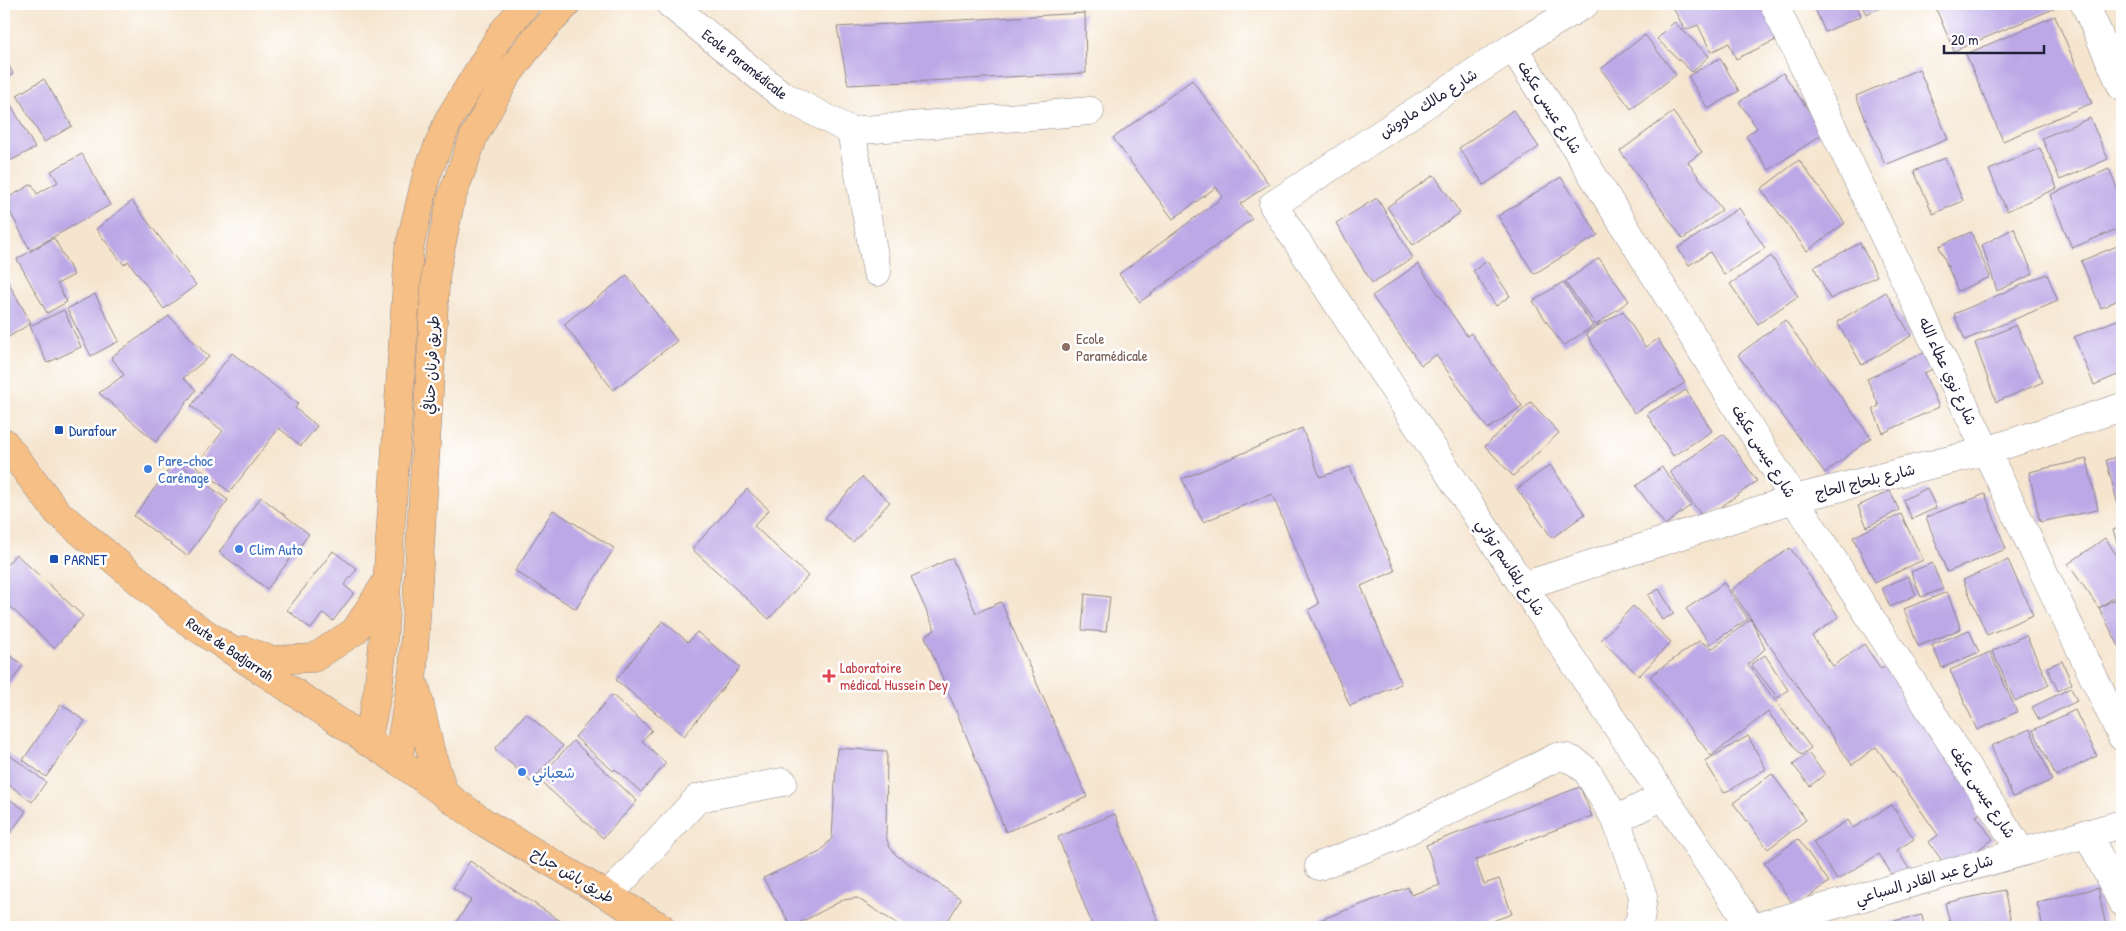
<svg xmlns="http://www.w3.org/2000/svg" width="2126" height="931" viewBox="0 0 2126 931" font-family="'Patrick Hand','Playpen Sans Arabic',sans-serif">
	<rect width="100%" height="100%" fill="#fff"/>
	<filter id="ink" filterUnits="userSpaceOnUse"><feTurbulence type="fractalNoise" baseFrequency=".02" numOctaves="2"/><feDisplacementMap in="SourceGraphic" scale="10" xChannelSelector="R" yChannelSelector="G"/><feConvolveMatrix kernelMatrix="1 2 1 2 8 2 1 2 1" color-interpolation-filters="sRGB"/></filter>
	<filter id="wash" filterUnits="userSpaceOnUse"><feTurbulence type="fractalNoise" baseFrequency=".0096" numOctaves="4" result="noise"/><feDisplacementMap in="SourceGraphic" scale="20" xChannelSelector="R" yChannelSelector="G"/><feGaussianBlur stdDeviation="1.12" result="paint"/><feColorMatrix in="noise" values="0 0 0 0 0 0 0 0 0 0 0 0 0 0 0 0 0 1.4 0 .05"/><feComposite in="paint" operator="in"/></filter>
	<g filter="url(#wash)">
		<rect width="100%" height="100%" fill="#f5e5cf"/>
		<g id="blocks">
			<g fill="#bca8e6">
				<polygon points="1671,4 1767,4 1782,37 1736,59 1729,43 1711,52 1698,25 1685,30"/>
				<polygon points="1813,4 1856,4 1861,16 1825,32"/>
				<polygon points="1861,4 1891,4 1866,14"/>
				<polygon points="1934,4 2057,4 2058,7 1954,51"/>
				<polygon points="1085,13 1086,73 848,85 837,27"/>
				<polygon points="2055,16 2092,103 2003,141 1966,54"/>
				<polygon points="1674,22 1709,56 1692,72 1657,39"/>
				<polygon points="1645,35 1676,75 1631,109 1601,69"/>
				<polygon points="4,55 13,74 4,79"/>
				<polygon points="1720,58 1739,91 1708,109 1688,76"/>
				<polygon points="1919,69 1948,139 1885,165 1856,96"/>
				<polygon points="1783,73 1824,133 1769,170 1746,136 1757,128 1739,102"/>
				<polygon points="44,79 72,126 44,142 17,95"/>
				<polygon points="1192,80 1269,184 1240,204 1252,219 1140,302 1119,274 1223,197 1216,187 1173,219 1113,138"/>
				<polygon points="9,101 35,148 4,164 4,103"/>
				<polygon points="1513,110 1539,147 1484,185 1459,148"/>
				<polygon points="1673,112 1702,152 1688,162 1722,210 1683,239 1620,151"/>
				<polygon points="2090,118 2108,159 2060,180 2042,138"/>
				<polygon points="2040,148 2057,188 2007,211 1989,170"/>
				<polygon points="82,154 110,205 30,250 4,200 32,184 37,194 58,182 51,171"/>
				<polygon points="1945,158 1963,201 1933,214 1914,171"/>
				<polygon points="1799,160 1845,223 1807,251 1761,189"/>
				<polygon points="2109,169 2122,200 2122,227 2072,248 2050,195"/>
				<polygon points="1434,175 1460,213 1413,245 1387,207"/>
				<polygon points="1561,177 1598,235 1534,274 1498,216"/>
				<polygon points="1377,198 1413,258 1372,283 1336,223"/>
				<polygon points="132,201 196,285 164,309 128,261 124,265 96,229"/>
				<polygon points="1739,208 1765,248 1724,275 1710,252 1689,265 1678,248"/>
				<polygon points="2014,228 2033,274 1997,291 1982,245"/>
				<polygon points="1971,232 1990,277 1958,291 1939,246"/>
				<polygon points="54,238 74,275 57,284 67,302 47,313 17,259"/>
				<polygon points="1860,243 1877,276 1830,299 1814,267"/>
				<polygon points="2122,244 2122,298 2101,308 2081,261"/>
				<polygon points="1771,256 1798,296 1758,324 1730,284"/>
				<polygon points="1599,258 1629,301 1596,325 1565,282"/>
				<polygon points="1487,261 1510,296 1496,306 1473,271"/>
				<polygon points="1418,264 1467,336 1471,333 1522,406 1488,429 1436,355 1421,365 1372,296"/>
				<polygon points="2047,274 2058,301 1965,340 1954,314"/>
				<polygon points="4,275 31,323 4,340"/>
				<polygon points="627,275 677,341 613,390 564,324"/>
				<polygon points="1563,282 1593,326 1563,346 1533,301"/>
				<polygon points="1886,292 1911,336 1862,365 1837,322"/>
				<polygon points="95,294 119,341 91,356 67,309"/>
				<polygon points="64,310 81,347 47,363 30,326"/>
				<polygon points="1623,311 1645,347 1658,339 1685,383 1634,413 1586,333"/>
				<polygon points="169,316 209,357 183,378 196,390 156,442 99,393 124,375 111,357"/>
				<polygon points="2122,318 2122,373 2094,385 2074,337"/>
				<polygon points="1785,320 1871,438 1825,473 1738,355"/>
				<polygon points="2016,325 2043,382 1996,402 1975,343"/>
				<polygon points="1932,349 1939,366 1924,373 1939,407 1883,433 1873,409 1879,406 1867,379"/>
				<polygon points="232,353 298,404 295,408 317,426 301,446 279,428 230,492 196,466 223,431 191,406"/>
				<polygon points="1686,390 1712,431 1673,456 1647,414"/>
				<polygon points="1531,402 1559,433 1513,476 1485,446"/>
				<polygon points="1302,428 1320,477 1350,467 1395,571 1361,586 1401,684 1350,706 1308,610 1319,604 1272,494 1203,522 1182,479"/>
				<polygon points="1724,434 1757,481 1704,519 1670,472"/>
				<polygon points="2122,455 2122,508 2119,509 2106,460"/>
				<polygon points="2087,459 2098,510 2040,522 2029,472"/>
				<polygon points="175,461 228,500 187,556 134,516"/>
				<polygon points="1550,465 1585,514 1552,538 1517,489"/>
				<polygon points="1662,467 1691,505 1665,525 1636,486"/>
				<polygon points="862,477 890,502 853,542 825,518"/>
				<polygon points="1927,488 1936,508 1912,519 1903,500"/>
				<polygon points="747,489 769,510 754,526 808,576 769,619 692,549"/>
				<polygon points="1890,491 1899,510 1867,527 1858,506"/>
				<polygon points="1985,494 2006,549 1947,572 1926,517"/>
				<polygon points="261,497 309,534 267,589 219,552"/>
				<polygon points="553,510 614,548 576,609 515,571"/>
				<polygon points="1901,514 1923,560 1875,583 1853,537"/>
				<polygon points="2122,527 2122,552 2120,552 2113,530"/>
				<polygon points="2105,538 2122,563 2122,591 2099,608 2068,564"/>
				<polygon points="1790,548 1839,617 1812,636 1833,666 1864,644 1881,669 1887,665 1988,808 1976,816 1993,839 1949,871 1929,842 1938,835 1876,747 1852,765 1731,590"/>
				<polygon points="333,551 357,569 344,585 354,593 333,621 323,613 311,629 287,610"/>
				<polygon points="16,554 83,616 54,648 4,601 4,568"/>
				<polygon points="952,558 976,613 1001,602 1087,797 1006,832 925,636 935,630 911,577"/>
				<polygon points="2008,560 2033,615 1987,635 1963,580"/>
				<polygon points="1932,563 1943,589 1921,597 1911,572"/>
				<polygon points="1908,576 1916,595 1890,607 1882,588"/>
				<polygon points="1724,583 1748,619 1710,644 1686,609"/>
				<polygon points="1659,589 1674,614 1662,620 1648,595"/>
				<polygon points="1947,592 1961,629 1918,646 1904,609"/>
				<polygon points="1085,594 1110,597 1106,632 1082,630"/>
				<polygon points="2122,595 2122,645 2119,646 2099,608"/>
				<polygon points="1633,606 1671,642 1639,676 1601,640"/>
				<polygon points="1751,619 1765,649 1748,664 1811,748 1801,755 1768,712 1711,756 1650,676 1699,641 1713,648"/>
				<polygon points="663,621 688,642 697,632 740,667 684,736 616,680"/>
				<polygon points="1969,630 1979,652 1942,668 1932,645"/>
				<polygon points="2026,635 2049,685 2015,701 1992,651"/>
				<polygon points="4,651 23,665 4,693"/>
				<polygon points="1990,652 2017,712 1977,730 1950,670"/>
				<polygon points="1765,655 1788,690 1778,698 1751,664"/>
				<polygon points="2062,661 2072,684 2058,691 2047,667"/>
				<polygon points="2071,688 2077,701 2039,720 2032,707"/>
				<polygon points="612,695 652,730 642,741 666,763 641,792 615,769 613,771 575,737"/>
				<polygon points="61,704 85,721 46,777 23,760"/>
				<polygon points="2075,710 2097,756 2056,776 2033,730"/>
				<polygon points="526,713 563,746 531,782 495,749"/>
				<polygon points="2030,729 2052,780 2013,797 1991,746"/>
				<polygon points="1748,736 1766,769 1724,793 1705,761"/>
				<polygon points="573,741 637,801 603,838 538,779"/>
				<polygon points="837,748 887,751 886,836 889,846 896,855 961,899 944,927 902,927 857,898 843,900 792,927 763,878 820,852 832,838"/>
				<polygon points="4,751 46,782 32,802 4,781"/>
				<polygon points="1808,753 1825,774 1810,786 1793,765"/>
				<polygon points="1772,774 1806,820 1768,849 1733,803"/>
				<polygon points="1580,787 1592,816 1475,860 1484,884 1499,879 1512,914 1476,927 1301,927 1408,887 1411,895 1440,885 1426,845"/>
				<polygon points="4,795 26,811 4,842"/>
				<polygon points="1892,805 1914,839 1897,850 1913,875 1898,884 1879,854 1837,880 1813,842 1848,820 1853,828"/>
				<polygon points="1115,814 1159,923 1149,927 1093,927 1058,837"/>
				<polygon points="1798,839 1829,882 1795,907 1764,863"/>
				<polygon points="470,861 565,924 563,927 453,927 471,900 453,888"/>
				<polygon points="2098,888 2106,927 2043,927 2037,902"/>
				<polygon points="2004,890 2012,927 1951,927 1945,903"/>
				<polygon points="1922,915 1924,927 1870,927 1870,926"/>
			</g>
		</g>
	</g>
	<g filter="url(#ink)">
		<use href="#blocks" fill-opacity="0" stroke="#8c8485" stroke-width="1"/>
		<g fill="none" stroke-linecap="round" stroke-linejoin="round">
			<defs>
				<g id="minor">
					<polyline points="670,4 782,95 851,131 1090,111"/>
					<polyline points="1585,4 1513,47 1273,205 1523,586 1751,927"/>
					<polyline points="1774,4 2122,737"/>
					<polyline points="2085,4 2122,87"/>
					<polyline points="1513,47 1794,499 2021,851"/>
					<polyline points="851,131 877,272"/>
					<polyline points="1523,586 1794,499 1986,451 2122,407"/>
					<polyline points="1616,820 1663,796"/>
					<polyline points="2087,833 2122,902"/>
					<polyline points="1319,866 1395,837 1557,757 1567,758 1576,762 1587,771 1616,820 1643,896 1640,920 1636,927"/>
					<polyline points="608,896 698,798 783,782"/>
					<polyline points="1756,927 2122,824"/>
				</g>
				<g id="major">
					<polyline points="4,442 58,513 184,619 398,761 485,823 661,927"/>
					<polyline points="244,650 271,660 314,658 355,631 385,584"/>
					<polyline points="416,688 431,753 444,793"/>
					<polyline points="367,742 378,690 383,644 409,249 427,174 449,119 501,34 526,4"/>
					<polyline points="398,761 413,670 436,271 451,199 474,136 506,77 537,36 567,4"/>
				</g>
			</defs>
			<use href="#minor" stroke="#8c8485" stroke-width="29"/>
			<use href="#major" stroke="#8c8485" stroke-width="29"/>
			<use href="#minor" stroke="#fff" stroke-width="28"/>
			<use href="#major" stroke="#f5bf86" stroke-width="28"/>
		</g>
	</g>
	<circle fill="#8d6e63" stroke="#fff" stroke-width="2" cx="1066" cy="347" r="5"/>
	<g fill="#1a4fb4" stroke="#fff" stroke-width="2">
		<rect x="54" y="425" width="10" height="10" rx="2.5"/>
		<rect x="49" y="554" width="10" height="10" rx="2.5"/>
	</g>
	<g fill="#3f7fe0" stroke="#fff" stroke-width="2">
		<circle cx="148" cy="469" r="5"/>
		<circle cx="239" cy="549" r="5"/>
		<circle cx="522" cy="772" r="5"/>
	</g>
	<path fill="#e0444e" stroke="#fff" stroke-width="2" d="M826.5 668.5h5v5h5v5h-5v5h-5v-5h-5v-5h5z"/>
	<g text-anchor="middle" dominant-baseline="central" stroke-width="5" stroke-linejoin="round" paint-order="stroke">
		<g font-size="15" fill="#22223b" stroke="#fff">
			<text transform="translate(745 64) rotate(38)">Ecole Paramédicale</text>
			<text transform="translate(1428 103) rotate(-33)">شارع مالك ماووش</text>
			<text transform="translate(1550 107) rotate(58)">شارع عيسى عكيف</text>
			<text transform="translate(431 365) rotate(-87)">طريق فرنان حنافي</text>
			<text transform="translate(1948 371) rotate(65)">شارع نوي عطاء الله</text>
			<text transform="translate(1764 451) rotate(58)">شارع عيسى عكيف</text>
			<text transform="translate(1865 481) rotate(-14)">شارع بلحاج الحاج</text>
			<text transform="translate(1511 567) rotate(57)">شارع بلقاسم تواتي</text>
			<text transform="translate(230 649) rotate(34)">Route de Badjarrah</text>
			<text transform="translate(1983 792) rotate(57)">شارع عيسى عكيف</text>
			<text transform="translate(573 875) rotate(31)">طريق باش جراح</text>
			<text transform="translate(1924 879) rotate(-16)">شارع عبد القادر السباعي</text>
		</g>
		<g font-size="15" fill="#785e54" stroke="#fff" text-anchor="start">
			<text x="1076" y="338">Ecole<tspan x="1076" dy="17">Paramédicale</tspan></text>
		</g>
		<g font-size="15" fill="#164399" stroke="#fff" text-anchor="start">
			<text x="69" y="430">Durafour</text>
			<text x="64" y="559">PARNET</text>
		</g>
		<g font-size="15" fill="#366cbe" stroke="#fff" text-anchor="start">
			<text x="158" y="460">Pare-choc<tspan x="158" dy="17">Carénage</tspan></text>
			<text x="249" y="549">Clim Auto</text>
			<text x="532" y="772">شعباني</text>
		</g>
		<g font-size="15" fill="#be3a42" stroke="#fff" text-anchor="start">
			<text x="840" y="667">Laboratoire<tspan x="840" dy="17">médical Hussein Dey</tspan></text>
		</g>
	</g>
	<rect width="2126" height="931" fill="none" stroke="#fff" stroke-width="20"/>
	<path d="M1944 45v8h100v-8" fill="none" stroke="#22223b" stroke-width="2.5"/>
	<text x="1951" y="45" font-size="15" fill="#22223b" stroke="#ffffff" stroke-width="4" paint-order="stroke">20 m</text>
</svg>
